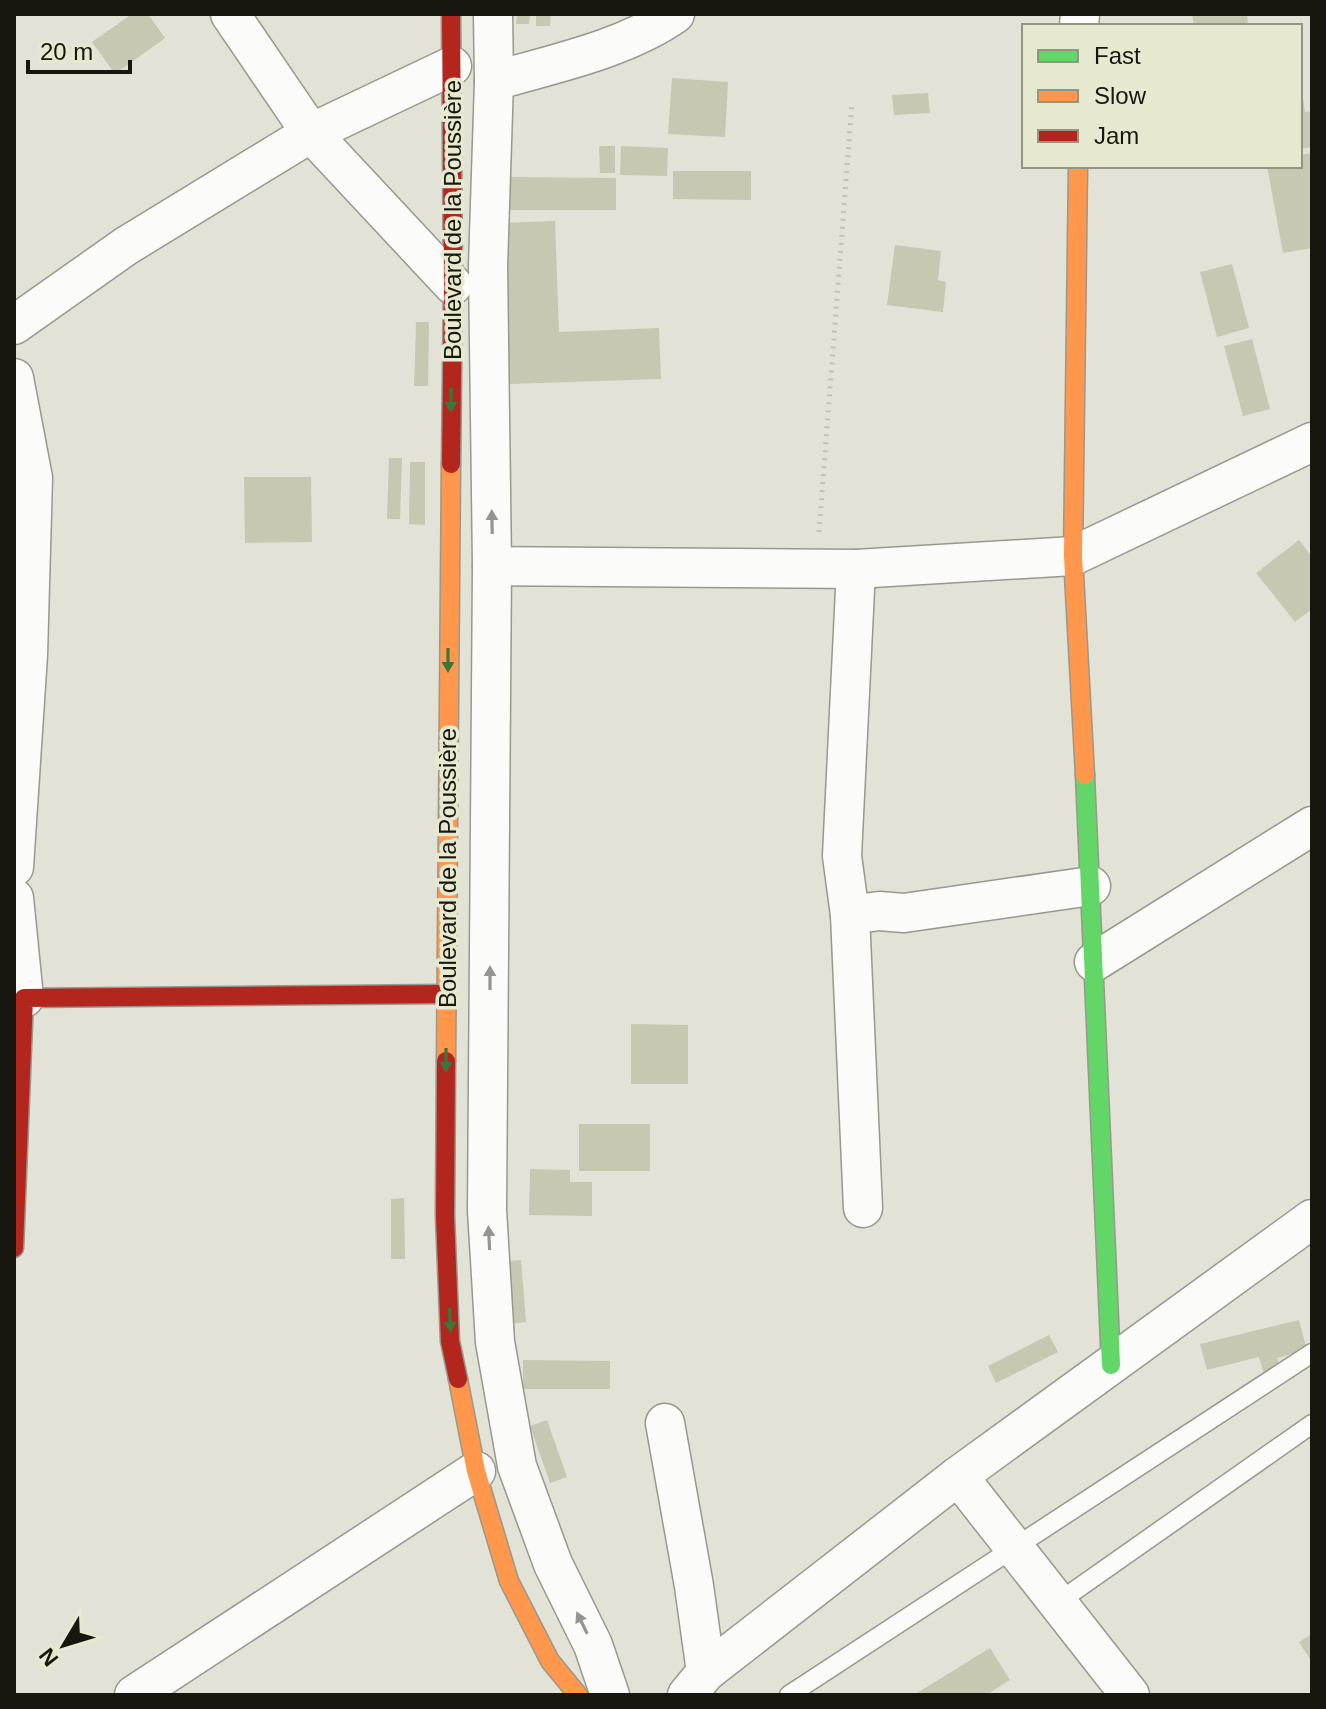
<svg xmlns="http://www.w3.org/2000/svg" width="1326" height="1709" viewBox="0 0 1326 1709" font-family="Arial,sans-serif">
	<rect width="100%" height="100%" fill="#e2e2d6"/>
	<g fill="#c7c8b1">
		<polygon points="132,14 148,14 165,38 115,74 92,42"/>
		<polygon points="517,14 530,14 529,24 516,24"/>
		<polygon points="536,14 551,14 550,26 536,26"/>
		<polygon points="1192,14 1247,14 1248,26 1194,26"/>
		<polygon points="672,78 728,82 725,137 668,134"/>
		<polygon points="1300,92 1302,92 1305,112 1312,111 1312,147 1300,149"/>
		<polygon points="928,93 930,113 894,115 892,95"/>
		<polygon points="599,146 615,146 615,173 600,173"/>
		<polygon points="621,146 668,148 667,176 620,175"/>
		<polygon points="1312,153 1312,248 1283,253 1267,166 1300,166 1300,155"/>
		<polygon points="673,171 751,171 751,200 673,199"/>
		<polygon points="506,177 616,178 616,210 505,210"/>
		<polygon points="555,221 559,332 659,328 661,379 509,384 502,223"/>
		<polygon points="895,245 941,251 938,280 946,282 943,312 887,305"/>
		<polygon points="1232,264 1249,328 1217,337 1200,272"/>
		<polygon points="416,322 429,322 428,386 414,386"/>
		<polygon points="1252,339 1270,409 1243,416 1224,346"/>
		<polygon points="389,458 402,458 400,519 387,519"/>
		<polygon points="410,462 425,462 425,525 409,524"/>
		<polygon points="244,477 311,477 312,542 245,543"/>
		<polygon points="1299,540 1312,557 1312,609 1295,622 1256,573"/>
		<polygon points="631,1024 688,1025 688,1084 631,1084"/>
		<rect x="579" y="1124" width="71" height="47"/>
		<polygon points="530,1169 570,1170 570,1182 592,1182 592,1216 529,1215"/>
		<polygon points="404,1198 405,1259 391,1259 391,1199"/>
		<polygon points="521,1260 526,1322 508,1324 502,1262"/>
		<polygon points="1299,1320 1307,1350 1277,1358 1281,1370 1264,1374 1259,1357 1207,1370 1200,1344"/>
		<polygon points="1049,1335 1058,1352 996,1383 988,1366"/>
		<polygon points="523,1360 610,1361 610,1389 523,1389"/>
		<polygon points="547,1420 567,1477 550,1483 530,1426"/>
		<polygon points="1312,1634 1312,1662 1299,1642"/>
		<polygon points="990,1648 1010,1680 986,1695 918,1695 917,1693"/>
	</g>
	<g fill="none" stroke-linecap="round" stroke-linejoin="round">
		<defs>
			<g id="lane">
				<polyline points="1057,1603 1312,1424"/>
				<polyline points="789,1695 1312,1353"/>
			</g>
			<g id="street">
				<polyline points="230,14 311,133 453,285"/>
				<polyline points="493,14 494,81 488,266 492,566 487,1210 495,1342 517,1466 553,1564 593,1645 610,1695"/>
				<polyline points="1079,26 1080,14"/>
				<path d="M494 81C553 64 625 49 675 14"/>
				<polyline points="14,325 126,246 311,133 452,66"/>
				<polyline points="14,378 33,478 28,655 14,867"/>
				<polyline points="492,566 856,569 1073,556 1312,442"/>
				<polyline points="856,569 842,856 850,915 879,911 904,913 1091,886"/>
				<polyline points="14,898 24,998"/>
				<polyline points="850,915 863,1208"/>
				<polyline points="1094,962 1312,826"/>
				<polyline points="665,1423 694,1586 706,1672"/>
				<polyline points="958,1476 1130,1695"/>
				<polyline points="134,1695 476,1471"/>
				<polyline points="687,1695 706,1672 958,1476 1312,1219"/>
			</g>
			<polyline id="fast" points="1085,775 1111,1365"/>
			<g id="slow">
				<polyline points="1078,166 1073,556 1085,775"/>
				<polyline points="446,1061 451,464"/>
				<polyline points="458,1379 476,1471 509,1581 550,1661 578,1695"/>
			</g>
			<g id="jam">
				<polyline points="451,464 453,285 451,14"/>
				<polyline points="446,1061 445,1216 450,1341 458,1379"/>
				<polyline points="14,1248 24,998 446,994"/>
			</g>
		</defs>
		<use href="#lane" stroke="#98988e" stroke-width="21"/>
		<use href="#street" stroke="#98988e" stroke-width="41"/>
		<use href="#fast" stroke="#98988e" stroke-width="21"/>
		<use href="#slow" stroke="#98988e" stroke-width="21"/>
		<use href="#jam" stroke="#98988e" stroke-width="21"/>
		<polyline stroke="#c1c1bd" stroke-width="5" stroke-dasharray="2 6" stroke-linecap="butt" points="819,532 852,103"/>
		<use href="#lane" stroke="#fbfbf9" stroke-width="18"/>
		<use href="#street" stroke="#fbfbf9" stroke-width="38"/>
		<use href="#fast" stroke="#63d668" stroke-width="18"/>
		<use href="#slow" stroke="#ff974d" stroke-width="18"/>
		<use href="#jam" stroke="#b3261e" stroke-width="18"/>
	</g>
	<defs><path id="oneway-solid" d="M-6-.8H1V-3.2L6.5 0L1 3.2V.8H-6Z" transform="scale(2)"/></defs>
	<g fill="#3d763c">
		<use href="#oneway-solid" transform="translate(451 400) rotate(91)"/>
		<use href="#oneway-solid" transform="translate(448 660) rotate(90)"/>
		<use href="#oneway-solid" transform="translate(446 1060) rotate(90)"/>
		<use href="#oneway-solid" transform="translate(450 1320) rotate(88)"/>
	</g>
	<g fill="#949490">
		<use href="#oneway-solid" transform="translate(492 522) rotate(-91)"/>
		<use href="#oneway-solid" transform="translate(490 978) rotate(-90)"/>
		<use href="#oneway-solid" transform="translate(489 1238) rotate(-93)"/>
		<use href="#oneway-solid" transform="translate(582 1623) rotate(-116)"/>
	</g>
	<g text-anchor="middle" dominant-baseline="central" stroke-width="7" stroke-linejoin="round" paint-order="stroke">
		<g font-size="24" fill="#17170f" stroke="#e7e8d0">
			<text transform="translate(452 220) rotate(-90)">Boulevard de la Poussière</text>
			<text transform="translate(447 868) rotate(-90)">Boulevard de la Poussière</text>
		</g>
	</g>
	<rect width="1326" height="1709" fill="none" stroke="#17170f" stroke-width="32"/>
	<rect x="1022" y="24" width="280" height="144" fill="#e7e8d0" stroke="#949483" stroke-width="2"/>
	<rect x="1038" y="50" width="40" height="12" fill="#63d668" stroke="#949483" stroke-width="2"/>
	<text x="1094" y="64" font-size="24" fill="#17170f">Fast</text>
	<rect x="1038" y="90" width="40" height="12" fill="#ff974d" stroke="#949483" stroke-width="2"/>
	<text x="1094" y="104" font-size="24" fill="#17170f">Slow</text>
	<rect x="1038" y="130" width="40" height="12" fill="#b3261e" stroke="#949483" stroke-width="2"/>
	<text x="1094" y="144" font-size="24" fill="#17170f">Jam</text>
	<g transform="translate(64 1645) rotate(232)" stroke="#e7e8d0" stroke-width="6" paint-order="stroke">
	<path d="M0-6L14 30L0 20L-14 30Z" fill="#17170f"/>
	<text y="-12" font-size="22" font-weight="bold" text-anchor="middle" fill="#17170f">N</text>
	</g>
	<path d="M28 60v12h102v-12" fill="none" stroke="#17170f" stroke-width="4"/>
	<text x="40" y="60" font-size="24" fill="#17170f" stroke="#e7e8d0" stroke-width="6" paint-order="stroke">20 m</text>
</svg>
